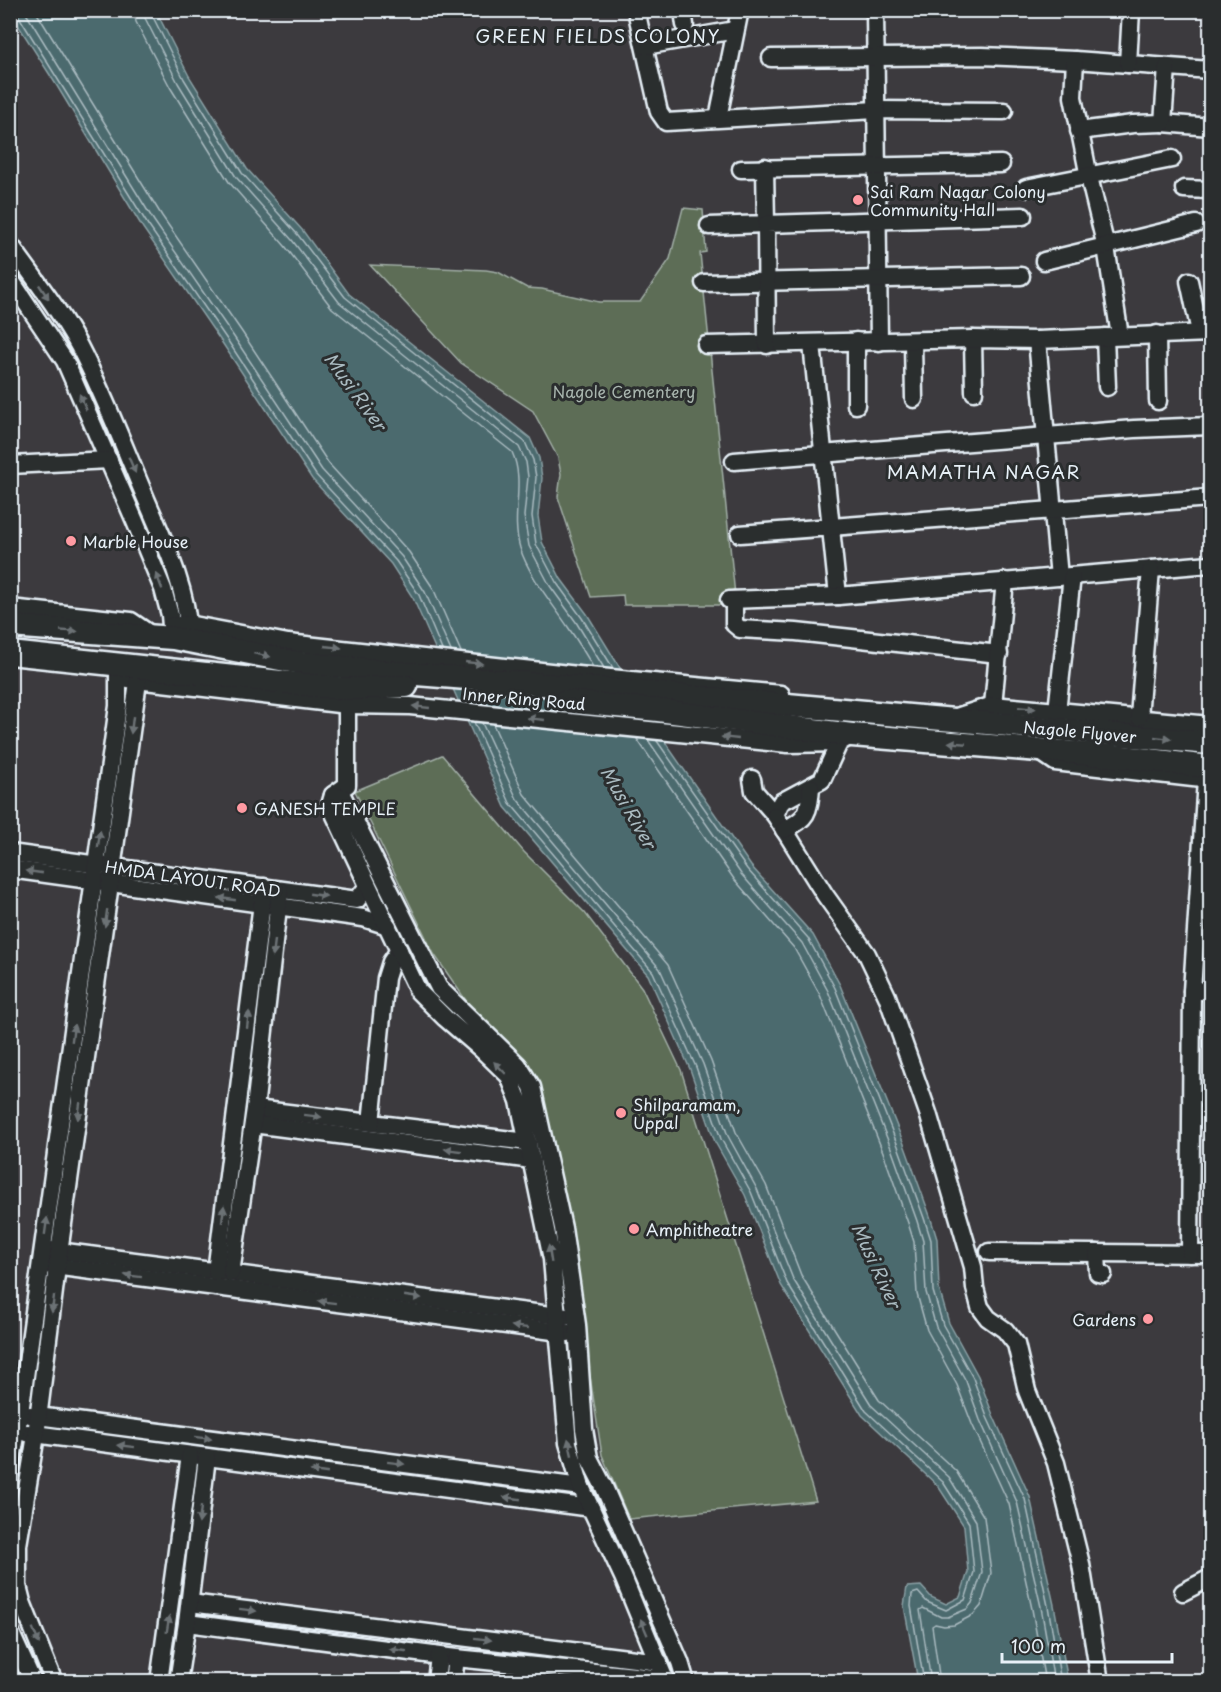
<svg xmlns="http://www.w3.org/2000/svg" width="1221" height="1692" viewBox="0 0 1221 1692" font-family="'Playpen Sans',sans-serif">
	<rect width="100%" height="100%" fill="#3c3a3e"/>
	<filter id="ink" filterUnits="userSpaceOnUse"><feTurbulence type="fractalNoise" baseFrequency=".0167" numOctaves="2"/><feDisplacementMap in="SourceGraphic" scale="12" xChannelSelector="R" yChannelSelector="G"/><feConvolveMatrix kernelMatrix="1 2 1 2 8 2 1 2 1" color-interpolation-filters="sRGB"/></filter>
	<g filter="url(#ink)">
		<g fill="#5d6d56" stroke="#a2afa7" stroke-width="1.5">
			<polygon points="683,208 703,210 706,252 700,253 736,605 624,605 623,595 591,597 558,497 561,474 558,458 533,411 461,363 370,265 486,270 498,272 527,288 542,289 599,302 640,302 670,259"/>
			<polygon points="442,755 524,852 585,913 642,988 681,1070 816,1501 629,1519 602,1455 555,1147 537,1078 467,1002 434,954 355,791"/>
		</g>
		<polygon fill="#4c6a6e" stroke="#8aa0a5" stroke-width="1.5" points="11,10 156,11 189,76 247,169 303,231 349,294 530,438 539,458 542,478 538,516 542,542 561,579 587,614 669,748 751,866 813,935 840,985 904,1144 930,1216 937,1239 939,1289 949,1323 978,1376 993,1415 1030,1497 1054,1605 1068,1681 918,1681 904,1606 907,1587 921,1586 931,1597 946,1604 960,1597 968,1572 964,1526 938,1486 862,1415 781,1285 745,1195 715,1142 690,1069 648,975 505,807 413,598 391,564 312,479 223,344 143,228 57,86 11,14"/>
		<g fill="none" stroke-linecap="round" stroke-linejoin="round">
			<g stroke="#aabbc1" stroke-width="1.5">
				<polyline points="24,10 154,221 234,337 322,470 402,557 425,592 451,651"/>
				<polyline points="35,10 162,216 242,332 329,464 409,552 433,588 461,652"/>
				<path d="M134 10 136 22 170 87 229 182 285 246 332 308 512 452C526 483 510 514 520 548 529 576 552 603 568 627 577 640 585 653 593 667"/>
				<polyline points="143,10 145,18 178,83 236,177 292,240 339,302 519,447 526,462 528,477 524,516 529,546 550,586 576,622 604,668"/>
				<polyline points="151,10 152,15 184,79 242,173 298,235 345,297 525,442 533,460 536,477 532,516 536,544 556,582 582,618 613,668"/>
				<polyline points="10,12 18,15 148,225 228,341 316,475 396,561 419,595 442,650"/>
				<polyline points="474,722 510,803 653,972 696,1067 721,1139 751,1192 787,1283 866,1411 943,1482 969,1523 974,1572 965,1600 946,1610 927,1602 918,1592 912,1594 911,1606 924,1682"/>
				<polyline points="482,723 517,799 660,969 703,1064 728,1136 757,1189 793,1279 872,1406 949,1477 976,1521 982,1572 972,1603 967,1609 948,1617 941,1617 923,1608 920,1610 931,1682"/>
				<polyline points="493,724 524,794 668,965 711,1061 736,1132 766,1185 801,1275 879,1400 956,1471 984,1517 991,1573 981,1606 973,1615 954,1625 944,1626 935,1624 932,1626 940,1682"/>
				<polyline points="637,739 734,879 794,948 820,995 883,1152 908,1223 914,1242 917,1294 927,1330 957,1385 972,1424 1009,1504 1032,1609 1045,1682"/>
				<polyline points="648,740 741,874 802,943 828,991 891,1148 917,1221 923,1241 926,1292 936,1327 966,1381 980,1420 1017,1502 1041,1607 1054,1682"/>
				<polyline points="657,741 747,869 808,938 835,988 898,1146 924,1218 931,1240 933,1291 943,1325 973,1378 987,1417 1025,1499 1048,1606 1061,1682"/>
			</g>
			<defs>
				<g id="minor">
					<polyline points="636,10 659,112 666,122 876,110 1004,111"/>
					<polyline points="683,10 685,25"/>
					<polyline points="875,10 879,342"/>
					<polyline points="645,46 735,30"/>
					<polyline points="771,58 982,56 1075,60 1210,70"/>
					<polyline points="1075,60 1073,97 1089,177 1106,247 1120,336"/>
					<polyline points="1128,64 1131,10"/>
					<polyline points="718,118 740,10"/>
					<polyline points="1163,123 1210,127"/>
					<polyline points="1079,131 1133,124 1163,123 1167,67"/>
					<polyline points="741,169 1001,164"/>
					<polyline points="1026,188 1172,159"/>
					<polyline points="1184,189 1210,190"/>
					<polyline points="709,226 766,224 765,167"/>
					<path d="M10 244C33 277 60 310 79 346 105 396 125 449 147 501 165 543 187 589 189 635"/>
					<polyline points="1044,261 1196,224"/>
					<polyline points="10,279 65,361 134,519 163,589 170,615 172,637"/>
					<polyline points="1189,281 1200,332"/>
					<polyline points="704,283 1021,276"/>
					<polyline points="1157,334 1158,401"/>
					<polyline points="1105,337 1107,387"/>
					<polyline points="973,339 974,392"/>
					<polyline points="1037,340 1059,577"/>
					<polyline points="913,341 914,399"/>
					<polyline points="812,344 838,596"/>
					<polyline points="706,345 973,339 1037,340 1210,333"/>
					<polyline points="767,345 766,224 1023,216"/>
					<polyline points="856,405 856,341"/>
					<polyline points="734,461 1134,429 1210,426"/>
					<polyline points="10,465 109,460"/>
					<polyline points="740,534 1210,498"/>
					<polyline points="729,600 838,596 1210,564"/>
					<polyline points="734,600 734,624 740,629 796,632 999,654"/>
					<polyline points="10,608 131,621 153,636"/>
					<polyline points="171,626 188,624 288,643 578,675 781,694"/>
					<polyline points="128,679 347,705 410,706 788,744 839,743 852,735"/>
					<polyline points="993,705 1005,581"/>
					<polyline points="1057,711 1072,576"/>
					<polyline points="956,717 993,705 1210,725"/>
					<polyline points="1139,717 1151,569"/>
					<polyline points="1039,751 1055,762 1210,780"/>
					<polyline points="752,779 754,791 775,815 781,802 822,780 839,743"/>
					<polyline points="333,795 347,785 347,696"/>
					<polyline points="775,815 825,895 867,954 887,996 928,1113 973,1267 975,1288 980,1307 988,1318 1005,1330 1016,1344 1027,1391 1056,1463 1081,1564 1100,1682"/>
					<path d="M784 830C807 819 809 813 811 787"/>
					<polyline points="10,853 357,900 368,886"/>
					<polyline points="10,869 363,918 388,926"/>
					<polyline points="1192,991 1210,991"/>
					<polyline points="255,1109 528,1142"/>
					<polyline points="371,1123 386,978 391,962 399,950"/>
					<polyline points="253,1124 532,1160"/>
					<polyline points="50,1250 566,1317"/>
					<polyline points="989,1252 1210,1254"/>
					<polyline points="1097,1253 1098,1273 1103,1274"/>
					<polyline points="1190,1254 1192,991 1206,780"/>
					<polyline points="46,1265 568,1333"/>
					<polyline points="216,1272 264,887"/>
					<polyline points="231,1273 255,1109 280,890"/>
					<polyline points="30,1415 581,1487"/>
					<polyline points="27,1433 591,1508"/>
					<polyline points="10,1471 20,1413 118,706 118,664"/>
					<polyline points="1183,1592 1210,1578"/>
					<polyline points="190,1603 659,1662"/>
					<polyline points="187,1623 456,1658 665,1679"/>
					<polyline points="10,1631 33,1682"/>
					<polyline points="54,1682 22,1602 18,1586 18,1545 36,1435 57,1267 140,667"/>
					<polyline points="159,1682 190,1455"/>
					<polyline points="178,1682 187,1623 207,1457"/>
					<polyline points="436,1682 439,1656"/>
					<polyline points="453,1682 456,1658"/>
					<polyline points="666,1682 623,1577 581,1487 568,1443 552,1259 519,1101 509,1076 481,1049 445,1018 418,991 330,805 333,795 343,797 439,988 518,1065 532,1087 563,1228 577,1325 584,1429 589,1458 604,1487 680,1662 686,1682"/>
				</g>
				<g id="highway">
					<polyline points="10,626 173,638 301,663 404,673 653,693 1210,743"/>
					<polyline points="10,653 346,689 406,686"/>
					<polyline points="564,701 658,710 852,735 1114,756 1210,767"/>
				</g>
			</defs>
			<use href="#minor" stroke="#e8f1f8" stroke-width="21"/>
			<use href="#highway" stroke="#e8f1f8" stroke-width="27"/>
			<use href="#minor" stroke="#2a2d2e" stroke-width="16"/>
			<use href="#highway" stroke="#2a2d2e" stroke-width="22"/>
		</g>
		<defs><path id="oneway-solid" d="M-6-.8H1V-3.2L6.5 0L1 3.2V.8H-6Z" transform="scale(1.5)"/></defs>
		<g fill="#6c7275">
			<use href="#oneway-solid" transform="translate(44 292) rotate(56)"/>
			<use href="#oneway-solid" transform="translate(83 402) rotate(-114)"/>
			<use href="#oneway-solid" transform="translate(132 465) rotate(67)"/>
			<use href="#oneway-solid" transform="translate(159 581) rotate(-111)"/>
			<use href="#oneway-solid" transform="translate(69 631) rotate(3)"/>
			<use href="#oneway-solid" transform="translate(333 647) rotate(6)"/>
			<use href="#oneway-solid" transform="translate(262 655) rotate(12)"/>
			<use href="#oneway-solid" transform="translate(474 663) rotate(6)"/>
			<use href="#oneway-solid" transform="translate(421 707) rotate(-174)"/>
			<use href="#oneway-solid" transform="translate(1027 708) rotate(5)"/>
			<use href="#oneway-solid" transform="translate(536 719) rotate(-174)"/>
			<use href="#oneway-solid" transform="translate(132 725) rotate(97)"/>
			<use href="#oneway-solid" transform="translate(730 738) rotate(-174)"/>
			<use href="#oneway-solid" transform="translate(1163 738) rotate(6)"/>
			<use href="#oneway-solid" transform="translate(957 743) rotate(-175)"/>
			<use href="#oneway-solid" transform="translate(99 839) rotate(-82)"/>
			<use href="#oneway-solid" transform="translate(34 872) rotate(-172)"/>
			<use href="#oneway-solid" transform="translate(318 895) rotate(8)"/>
			<use href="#oneway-solid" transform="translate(227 899) rotate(-172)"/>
			<use href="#oneway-solid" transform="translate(106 918) rotate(98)"/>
			<use href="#oneway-solid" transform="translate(274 948) rotate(97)"/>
			<use href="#oneway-solid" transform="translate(248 1020) rotate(-83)"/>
			<use href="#oneway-solid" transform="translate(73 1033) rotate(-82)"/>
			<use href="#oneway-solid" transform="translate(500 1068) rotate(-135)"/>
			<use href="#oneway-solid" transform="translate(79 1111) rotate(98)"/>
			<use href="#oneway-solid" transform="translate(313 1116) rotate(7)"/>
			<use href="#oneway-solid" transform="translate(453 1150) rotate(-173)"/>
			<use href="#oneway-solid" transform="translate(223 1214) rotate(-83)"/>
			<use href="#oneway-solid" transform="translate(46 1226) rotate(-82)"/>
			<use href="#oneway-solid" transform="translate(550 1254) rotate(-99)"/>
			<use href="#oneway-solid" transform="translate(133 1276) rotate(-173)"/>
			<use href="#oneway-solid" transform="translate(413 1297) rotate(8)"/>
			<use href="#oneway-solid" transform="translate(327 1302) rotate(-173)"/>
			<use href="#oneway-solid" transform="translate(53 1304) rotate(97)"/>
			<use href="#oneway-solid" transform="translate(520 1327) rotate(-173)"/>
			<use href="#oneway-solid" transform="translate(203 1438) rotate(7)"/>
			<use href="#oneway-solid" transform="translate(126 1446) rotate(-173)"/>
			<use href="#oneway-solid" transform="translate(570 1447) rotate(-103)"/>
			<use href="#oneway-solid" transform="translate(396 1463) rotate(7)"/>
			<use href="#oneway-solid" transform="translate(319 1472) rotate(-172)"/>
			<use href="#oneway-solid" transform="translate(512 1498) rotate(-172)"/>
			<use href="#oneway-solid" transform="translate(200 1515) rotate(97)"/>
			<use href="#oneway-solid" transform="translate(248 1610) rotate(7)"/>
			<use href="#oneway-solid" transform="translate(168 1624) rotate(-81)"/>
			<use href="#oneway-solid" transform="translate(644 1627) rotate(-113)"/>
			<use href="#oneway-solid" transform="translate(36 1636) rotate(68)"/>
			<use href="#oneway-solid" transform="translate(483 1639) rotate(7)"/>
			<use href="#oneway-solid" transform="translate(398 1650) rotate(-172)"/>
		</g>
	</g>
	<g fill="#ff9aa2" stroke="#2a2d2e" stroke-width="2">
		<circle cx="858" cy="200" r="6"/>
		<circle cx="71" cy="541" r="6"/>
		<circle cx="242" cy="808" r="6"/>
		<circle cx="621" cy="1113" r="6"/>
		<circle cx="634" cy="1229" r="6"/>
		<circle cx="1148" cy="1319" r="6"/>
	</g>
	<g text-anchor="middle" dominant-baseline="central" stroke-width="6" stroke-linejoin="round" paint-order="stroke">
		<g font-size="16" fill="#e8f1f8" stroke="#2a2d2e" text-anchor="start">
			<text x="870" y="191">Sai Ram Nagar Colony<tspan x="870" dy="18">Community Hall</tspan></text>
			<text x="83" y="541">Marble House</text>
			<text x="254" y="808">GANESH TEMPLE</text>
			<text x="633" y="1104">Shilparamam,<tspan x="633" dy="18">Uppal</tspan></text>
			<text x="646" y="1229">Amphitheatre</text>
			<text x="1136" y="1319" text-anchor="end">Gardens</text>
		</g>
		<g font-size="16" fill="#a9b6af" stroke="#2a2d2e">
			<text x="624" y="391">Nagole Cementery</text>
		</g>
		<g font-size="16" fill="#e8f1f8" stroke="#2a2d2e">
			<text transform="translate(524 698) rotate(5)">Inner Ring Road</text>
			<text transform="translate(1080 731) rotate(5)">Nagole Flyover</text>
			<text transform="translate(193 878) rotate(8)">HMDA LAYOUT ROAD</text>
		</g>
		<g font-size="18" letter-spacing="1.5" fill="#e8f1f8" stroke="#2a2d2e">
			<text x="598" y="35">GREEN FIELDS COLONY</text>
			<text x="984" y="471">MAMATHA NAGAR</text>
		</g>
		<g font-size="18" font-style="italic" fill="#aabbc1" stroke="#2a2d2e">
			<text transform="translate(356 391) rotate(54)">Musi River</text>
			<text transform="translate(629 807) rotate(60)">Musi River</text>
			<text transform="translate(877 1265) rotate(65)">Musi River</text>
		</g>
	</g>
	<rect width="1221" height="1692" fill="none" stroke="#2a2d2e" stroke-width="36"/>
	<rect x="18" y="18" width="1185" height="1656" fill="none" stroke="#e8f1f8" stroke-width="2" filter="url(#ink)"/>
	<path d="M1002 1653v9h170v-9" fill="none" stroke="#e8f1f8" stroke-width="3"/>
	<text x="1011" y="1653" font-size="18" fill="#e8f1f8" stroke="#2a2d2e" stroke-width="4.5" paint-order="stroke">100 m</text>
</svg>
